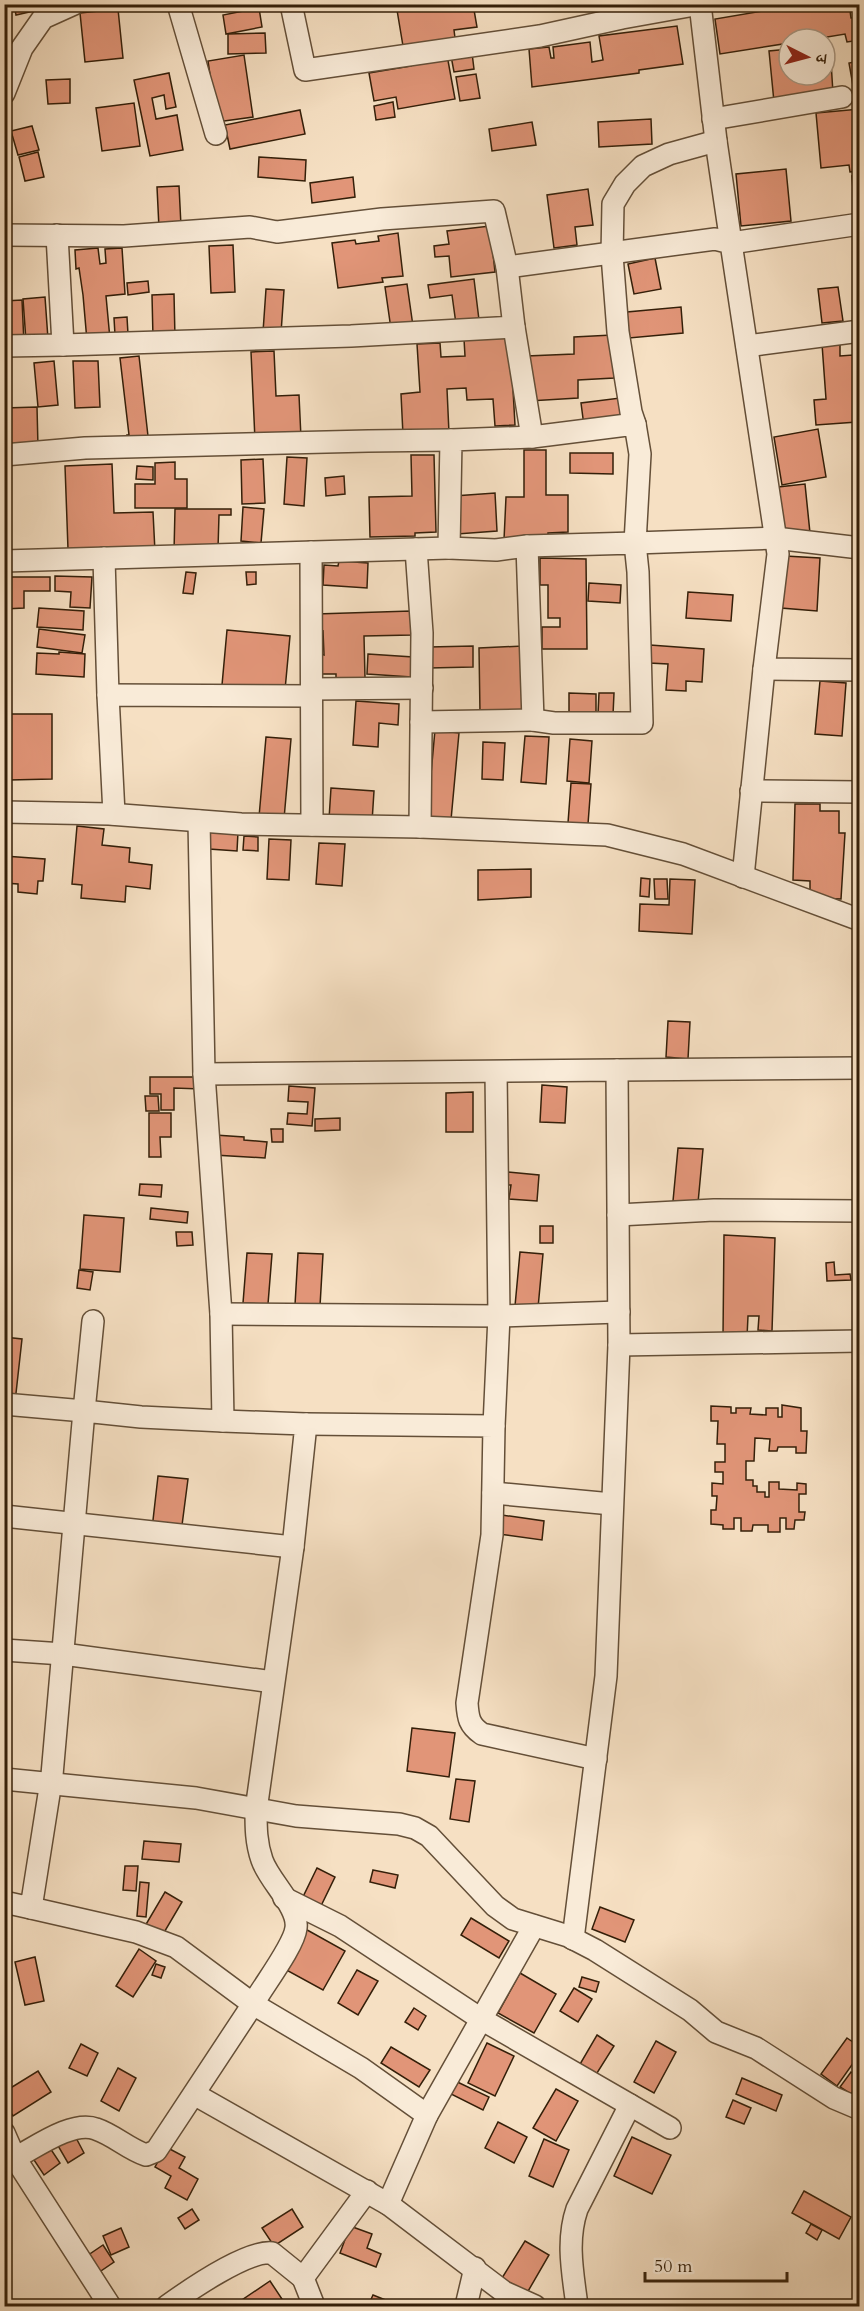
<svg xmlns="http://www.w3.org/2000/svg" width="864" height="2311" viewBox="0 0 864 2311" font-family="Cardo,'Noto Serif Devanagari',serif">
	<rect width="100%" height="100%" fill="#f6e0c3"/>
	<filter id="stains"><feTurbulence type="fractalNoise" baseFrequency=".00333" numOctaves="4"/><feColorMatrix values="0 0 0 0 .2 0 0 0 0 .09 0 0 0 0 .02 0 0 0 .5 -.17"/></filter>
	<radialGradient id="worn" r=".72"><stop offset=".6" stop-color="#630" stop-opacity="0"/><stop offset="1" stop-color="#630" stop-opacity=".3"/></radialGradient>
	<g fill="#e19578" stroke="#341f09" stroke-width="1.5">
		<polygon points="14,4 35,4 33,5 34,11 16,15"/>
		<polygon points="396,4 473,4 477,27 454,30 455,38 403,46"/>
		<polygon points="805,4 849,4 851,18 860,17 860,40 847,42 845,34 815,39 789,39 789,43 720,54 715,19"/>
		<polygon points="259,8 262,27 226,34 223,15"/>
		<polygon points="118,9 123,58 85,62 80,13"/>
		<polygon points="677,26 683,64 639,70 639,73 532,87 529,49 549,47 551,58 554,58 553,47 590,42 592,62 603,60 599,36"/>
		<polygon points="265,33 266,53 228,54 228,34"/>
		<polygon points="825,46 830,46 833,93 774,102 769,51 789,49 789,75 825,75"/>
		<polygon points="472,53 474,69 454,72 451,56"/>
		<polygon points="244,55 253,117 217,122 208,61"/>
		<polygon points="447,55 455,99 398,109 396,97 374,101 369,73 411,66 410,62"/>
		<polygon points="860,61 860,96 855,97 849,63"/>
		<polygon points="169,73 176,107 166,109 164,95 152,98 156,119 177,115 183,150 150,156 134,80"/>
		<polygon points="476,74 480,98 460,101 456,77"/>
		<polygon points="70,79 70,103 48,104 46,80"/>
		<polygon points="393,102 395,117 376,120 374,106"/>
		<polygon points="134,103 140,146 102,151 96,108"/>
		<polygon points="860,109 860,171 850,172 849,165 821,168 816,113"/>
		<polygon points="300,110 305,134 230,149 225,125"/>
		<polygon points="651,119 652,144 599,147 598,122"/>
		<polygon points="532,122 536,145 492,151 489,129"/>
		<polygon points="32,126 39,150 18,155 11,131"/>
		<polygon points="38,152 44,177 25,181 19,157"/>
		<polygon points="259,157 306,160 305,181 258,177"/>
		<polygon points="786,169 791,221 741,226 736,174"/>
		<polygon points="860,175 860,217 855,217 852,176"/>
		<polygon points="353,177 355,197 312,203 310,183"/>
		<polygon points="179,186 181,226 159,228 157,187"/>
		<polygon points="588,189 593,225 575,227 577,245 554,248 547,195"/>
		<polygon points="490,226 495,272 451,277 449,256 435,257 434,246 449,244 447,231"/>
		<polygon points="398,233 403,276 382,278 383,282 338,288 332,243 355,240 356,244 379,241 378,236"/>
		<polygon points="233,245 235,292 211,293 209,246"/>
		<polygon points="98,248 100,264 106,263 105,249 122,248 125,294 106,296 110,339 87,341 83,295 79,268 76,269 75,250"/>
		<polygon points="655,258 661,289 634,294 628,264"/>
		<polygon points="474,279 479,320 456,324 452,295 430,298 428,285"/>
		<polygon points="148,281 149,292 128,295 127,283"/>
		<polygon points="407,284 413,326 391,329 385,287"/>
		<polygon points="838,287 843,321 822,323 818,289"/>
		<polygon points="266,289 284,290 281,333 263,332"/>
		<polygon points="174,294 175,338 153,338 152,295"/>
		<polygon points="45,297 48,339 26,341 23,299"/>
		<polygon points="22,300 24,344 5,345 4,301"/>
		<polygon points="681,307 683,333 629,338 627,312"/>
		<polygon points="127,317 128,334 115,335 114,318"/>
		<polygon points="612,335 614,378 578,380 578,398 529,401 527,356 574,354 574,337"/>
		<polygon points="510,336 515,425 495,426 493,399 467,400 466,388 447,389 449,433 403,435 401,394 420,392 417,344 440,343 441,357 465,356 464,339"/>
		<polygon points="840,343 840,356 853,355 857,422 816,425 814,400 826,399 822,344"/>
		<polygon points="274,351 276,396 299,395 301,438 255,440 251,352"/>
		<polygon points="139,356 149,445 128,447 127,435 129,435 120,358"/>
		<polygon points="54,361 58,405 38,407 34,363"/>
		<polygon points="73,361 98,361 100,407 75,408"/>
		<polygon points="620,398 622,420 584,426 581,403"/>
		<polygon points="37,407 38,447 4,448 4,408"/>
		<polygon points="818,429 826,477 782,485 774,437"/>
		<polygon points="524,450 546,450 546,495 568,495 568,532 548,533 548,539 504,540 506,497 524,497"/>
		<polygon points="570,453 613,453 613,474 570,473"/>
		<polygon points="411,455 434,455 436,532 415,533 415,536 370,537 369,497 412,496"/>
		<polygon points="287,457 307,458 304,506 284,504"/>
		<polygon points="263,459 265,503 242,504 241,460"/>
		<polygon points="175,462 175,479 187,479 187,508 135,508 135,484 155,484 155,463"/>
		<polygon points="112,464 114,513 153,512 155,552 68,549 65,466"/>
		<polygon points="137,466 153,467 153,480 136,479"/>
		<polygon points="344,476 345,494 326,496 325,478"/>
		<polygon points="805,484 810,533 782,535 778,487"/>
		<polygon points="495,493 497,531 457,534 454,496"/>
		<polygon points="243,507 264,509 261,543 241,541"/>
		<polygon points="175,509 231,509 231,515 219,515 218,549 174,552"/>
		<polygon points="785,556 820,558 817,611 781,608"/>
		<polygon points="540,558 586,559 587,649 542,649 542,627 560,627 560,618 548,618 548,585 540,585"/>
		<polygon points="339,561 368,563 367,588 323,585 324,565 338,566"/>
		<polygon points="186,572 196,573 193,594 183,593"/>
		<polygon points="246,572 256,572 256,584 247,585"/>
		<polygon points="55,576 92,577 90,608 70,607 71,592 55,591"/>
		<polygon points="4,577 50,577 50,591 24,591 24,608 4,609"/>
		<polygon points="589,583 621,585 620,603 588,601"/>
		<polygon points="688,592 733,595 731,621 686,618"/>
		<polygon points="39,608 84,611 83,630 37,627"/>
		<polygon points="411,611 412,635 364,636 365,678 336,679 336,674 321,674 321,654 324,655 323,631 317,632 316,614"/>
		<polygon points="39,629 85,635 82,653 37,647"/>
		<polygon points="227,630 290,636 285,690 222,685"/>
		<polygon points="650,645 704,649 702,682 686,681 686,691 666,690 668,664 649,663"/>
		<polygon points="473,646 473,667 429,668 429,647"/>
		<polygon points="523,646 525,712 480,713 479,648"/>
		<polygon points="59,652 85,654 84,677 36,674 37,653 59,654"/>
		<polygon points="368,654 413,657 412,677 367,674"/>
		<polygon points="820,681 846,683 842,736 815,734"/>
		<polygon points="569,693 596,694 596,715 569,714"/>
		<polygon points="599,693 614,693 613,715 598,714"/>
		<polygon points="356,701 399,704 398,725 379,723 378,747 353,745"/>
		<polygon points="8,714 52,714 52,779 9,780"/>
		<polygon points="435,730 459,733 451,820 427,818"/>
		<polygon points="525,736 549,737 546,784 521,782"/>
		<polygon points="266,737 291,739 284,819 259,817"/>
		<polygon points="570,739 592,741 589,783 567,781"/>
		<polygon points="483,742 505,743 503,780 482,779"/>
		<polygon points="571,783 591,784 588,824 568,823"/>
		<polygon points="331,788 374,791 372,822 329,819"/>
		<polygon points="795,804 820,804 820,811 839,811 839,833 845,833 841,899 810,898 810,881 793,880"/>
		<polygon points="77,826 104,829 102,845 130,848 129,862 152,865 150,889 126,886 125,902 81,898 82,885 72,884"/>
		<polygon points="210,830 238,832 237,851 209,849"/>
		<polygon points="244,836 258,837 258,851 243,850"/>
		<polygon points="269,839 291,840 289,880 267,879"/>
		<polygon points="319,843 345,844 342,886 316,884"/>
		<polygon points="4,856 45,859 43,881 38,881 37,894 18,892 18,884 4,883"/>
		<polygon points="531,869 531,897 478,900 478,870"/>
		<polygon points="641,878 650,879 649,897 640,896"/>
		<polygon points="654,879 667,879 668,899 655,899"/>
		<polygon points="670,879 695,880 692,934 639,931 640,904 669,905"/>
		<polygon points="668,1021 690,1022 688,1059 666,1057"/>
		<polygon points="150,1077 201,1077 201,1089 174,1088 174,1110 161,1110 161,1094 150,1094"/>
		<polygon points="542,1085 567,1087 565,1123 540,1122"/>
		<polygon points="289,1086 315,1088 312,1126 287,1124 288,1113 307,1114 308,1102 288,1101"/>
		<polygon points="473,1092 473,1132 446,1132 446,1093"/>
		<polygon points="145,1096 158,1096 159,1111 146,1111"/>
		<polygon points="149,1113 171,1113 171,1137 160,1137 161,1157 149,1157"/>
		<polygon points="340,1118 340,1130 315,1131 315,1119"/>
		<polygon points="271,1129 283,1129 283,1142 272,1142"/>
		<polygon points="215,1135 244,1137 244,1140 267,1142 265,1158 214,1155"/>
		<polygon points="678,1148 703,1149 698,1203 673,1201"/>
		<polygon points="508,1172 539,1175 537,1201 509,1199 511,1185 507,1185"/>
		<polygon points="140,1184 162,1185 161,1197 139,1195"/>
		<polygon points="151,1208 188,1212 187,1223 150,1219"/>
		<polygon points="84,1215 124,1218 120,1272 80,1269"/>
		<rect x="540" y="1226" width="13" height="17"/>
		<polygon points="176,1232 192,1232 193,1245 177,1246"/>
		<polygon points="724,1235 775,1238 772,1331 758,1330 759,1316 748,1316 747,1337 723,1337"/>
		<polygon points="520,1252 543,1254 538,1308 515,1306"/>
		<polygon points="247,1253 272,1254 268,1304 243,1303"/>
		<polygon points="298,1253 323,1254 320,1306 295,1305"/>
		<polygon points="834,1262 835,1275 850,1274 851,1280 827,1281 826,1263"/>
		<polygon points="79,1270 93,1272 90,1290 77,1288"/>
		<polygon points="4,1337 22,1339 15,1402 4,1400"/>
		<polygon points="782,1405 801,1408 801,1431 807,1431 806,1453 796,1453 796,1447 778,1447 777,1451 769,1451 770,1439 755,1438 754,1461 746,1461 746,1480 753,1480 753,1486 757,1486 757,1492 765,1492 765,1497 769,1497 769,1482 779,1482 779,1489 797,1490 797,1483 806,1484 806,1494 799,1494 799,1512 805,1512 804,1520 795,1520 794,1529 786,1529 786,1518 780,1518 780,1532 768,1532 768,1525 753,1525 752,1531 741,1531 741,1518 734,1518 734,1529 723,1529 723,1525 711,1524 711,1510 716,1510 717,1496 712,1496 712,1483 723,1484 723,1472 715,1472 715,1462 725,1462 725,1444 717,1444 718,1421 711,1421 711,1406 731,1407 731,1413 736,1413 736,1408 751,1408 750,1414 766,1415 766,1408 778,1408 778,1417 782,1417"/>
		<polygon points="158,1476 188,1479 181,1533 152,1529"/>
		<polygon points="495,1514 544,1521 542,1540 492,1533"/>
		<polygon points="412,1728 455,1733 449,1777 407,1771"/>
		<polygon points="456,1779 475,1781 469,1822 450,1819"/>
		<polygon points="144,1841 181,1844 179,1862 142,1859"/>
		<polygon points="125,1866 138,1866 136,1891 123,1890"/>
		<polygon points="317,1868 335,1877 318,1912 300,1903"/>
		<polygon points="373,1870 398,1875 395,1888 370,1882"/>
		<polygon points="140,1882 149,1883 146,1917 137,1916"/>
		<polygon points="165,1892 182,1902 162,1936 145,1926"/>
		<polygon points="600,1907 634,1920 625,1942 592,1929"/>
		<polygon points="471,1918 509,1941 499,1958 461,1935"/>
		<polygon points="300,1926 345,1951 323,1990 279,1966"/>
		<polygon points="139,1949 156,1961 133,1997 116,1986"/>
		<polygon points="35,1957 44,2001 25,2005 15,1962"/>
		<polygon points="156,1964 165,1967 161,1978 152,1975"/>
		<polygon points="357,1970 378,1981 358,2015 338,2003"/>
		<polygon points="520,1973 556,1994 534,2033 498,2013"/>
		<polygon points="582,1977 599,1982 596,1992 579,1987"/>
		<polygon points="574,1988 592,1999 578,2022 560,2011"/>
		<polygon points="414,2008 426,2016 418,2030 405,2022"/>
		<polygon points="597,2035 614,2046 592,2081 576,2071"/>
		<polygon points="847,2038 860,2047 860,2062 856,2059 837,2086 821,2074"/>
		<polygon points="656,2041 676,2052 654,2093 634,2082"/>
		<polygon points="487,2043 514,2056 495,2096 468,2083"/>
		<polygon points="81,2044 98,2053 87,2076 69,2068"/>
		<polygon points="391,2047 430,2070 419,2087 381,2063"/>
		<polygon points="118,2068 136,2078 119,2111 101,2101"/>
		<polygon points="38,2071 51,2092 13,2116 4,2102 4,2092"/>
		<polygon points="851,2072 860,2078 860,2082 851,2094 840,2087"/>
		<polygon points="449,2078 489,2097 483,2110 443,2090"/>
		<polygon points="742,2078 782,2095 776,2111 736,2094"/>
		<polygon points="556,2089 578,2101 556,2141 533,2128"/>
		<polygon points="733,2100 751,2108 744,2124 726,2117"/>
		<polygon points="498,2122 527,2137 514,2163 485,2148"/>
		<polygon points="74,2134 84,2153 68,2163 57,2144"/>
		<polygon points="632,2137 671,2155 652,2194 614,2176"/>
		<polygon points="544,2139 569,2150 553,2187 529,2176"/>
		<polygon points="166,2147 185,2157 179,2168 198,2179 187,2200 165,2188 171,2176 155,2167"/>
		<polygon points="50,2148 60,2163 44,2175 34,2160"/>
		<polygon points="804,2191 851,2217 839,2239 792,2213"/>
		<polygon points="192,2209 199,2220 185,2229 178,2218"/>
		<polygon points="292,2209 303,2227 274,2246 262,2228"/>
		<polygon points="811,2224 822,2230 817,2240 806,2233"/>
		<polygon points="350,2226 372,2234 367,2248 381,2254 376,2267 340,2253"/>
		<polygon points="121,2228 129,2247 111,2255 103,2236"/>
		<polygon points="525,2241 549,2255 527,2293 502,2278"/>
		<polygon points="103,2245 114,2262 92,2277 81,2260"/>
		<polygon points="270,2281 282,2299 271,2306 233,2306"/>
		<polygon points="373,2295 388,2301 386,2306 368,2306"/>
	</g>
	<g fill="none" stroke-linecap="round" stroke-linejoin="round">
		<defs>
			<g id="minor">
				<polyline points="178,4 216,134"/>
				<polyline points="291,4 305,70 540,36 622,18 700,4"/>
				<polyline points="700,4 716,141 731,243 860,224"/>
				<polyline points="4,93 22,48 43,18 74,4"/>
				<polyline points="713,119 842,97"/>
				<polyline points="4,235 124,236 250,227 277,232 382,219 494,211 507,267 715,239 731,243 778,554 764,669 860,670"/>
				<polyline points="514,327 532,437 635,424 640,454 635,543 775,538 860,548"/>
				<polyline points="63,345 351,336 514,327 507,267"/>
				<polyline points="4,346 63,345 57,235"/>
				<polyline points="747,346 860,331"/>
				<polyline points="635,424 631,412 618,332 612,255 613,204 625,184 643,166 669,154 716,141"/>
				<polyline points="532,437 451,440 449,548 496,550 527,546 635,543 638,572 642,723 554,723 533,720"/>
				<polyline points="4,455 85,448 368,441 451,440"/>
				<polyline points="416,549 422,633 420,827"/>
				<polyline points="311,552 312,825"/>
				<polyline points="104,558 108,695"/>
				<polyline points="4,561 449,548"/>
				<polyline points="311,689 422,688"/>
				<polyline points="421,722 533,720 527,546"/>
				<polyline points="751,791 860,792"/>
				<polyline points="4,812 109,814 241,824 420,827 607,835 683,854 860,920"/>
				<polyline points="114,814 108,695 312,696"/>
				<polyline points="743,877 764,669"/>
				<polyline points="617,1070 860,1068"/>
				<polyline points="204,1074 617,1070 619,1345 606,1676 573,1939"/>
				<polyline points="618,1215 714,1210 860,1211"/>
				<polyline points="221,1314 499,1316 619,1312"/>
				<polyline points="619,1345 860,1341"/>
				<polyline points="4,1404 84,1411 93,1321"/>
				<path d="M306 1424 494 1426 492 1535 467 1703C468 1718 469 1725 482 1734L596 1759"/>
				<polyline points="494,1426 499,1316 496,1072"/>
				<polyline points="493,1493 612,1504"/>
				<polyline points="4,1516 293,1547"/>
				<polyline points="4,1650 63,1654 273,1682"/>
				<polyline points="4,1779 196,1798 296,1816 399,1824 415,1828 429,1836 495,1906 513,1919 568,1936 595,1950 690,2010 716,2032 756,2048 834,2098 860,2109"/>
				<polyline points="284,1898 340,1926 481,2019 670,2128"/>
				<polyline points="4,1902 31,1908 52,1775 84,1411 141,1417 223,1421 221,1314 204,1074 199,821"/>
				<path d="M31 1908 136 1932 176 1947 253 2004C263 1986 294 1946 296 1928 299 1907 269 1881 262 1860 256 1843 256 1827 256 1810L293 1547 306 1424 223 1421"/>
				<polyline points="427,2115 534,1926"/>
				<polyline points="4,2133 15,2158 110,2306"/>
				<path d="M15 2158C36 2147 73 2120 96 2129 114 2135 128 2149 146 2155L156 2151 253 2004 361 2068 427 2115 388 2204 194 2094"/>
				<polyline points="388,2204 504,2292 535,2306"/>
				<path d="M167 2306C188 2291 247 2250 272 2253L303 2278"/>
				<polyline points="314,2306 303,2278 367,2191"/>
				<polyline points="466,2306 475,2268"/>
				<path d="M577 2306C573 2274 566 2241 577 2209L630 2105"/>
			</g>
		</defs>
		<use href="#minor" stroke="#644f38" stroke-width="24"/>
		<use href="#minor" stroke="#f9ebd8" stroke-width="21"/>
	</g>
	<rect width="864" height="2311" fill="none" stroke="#f6e0c3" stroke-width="24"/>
	<rect x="6" y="6" width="852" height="2299" fill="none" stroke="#341f09" stroke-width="3"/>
	<rect x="12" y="12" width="840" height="2287" fill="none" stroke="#341f09" stroke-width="1.5"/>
	<g transform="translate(807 57) rotate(96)"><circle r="28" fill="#f9ebd8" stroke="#aa9985" stroke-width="1.5"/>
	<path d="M0-4.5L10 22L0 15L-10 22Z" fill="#8f2418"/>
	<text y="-9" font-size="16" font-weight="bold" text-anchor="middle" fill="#341f09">उ</text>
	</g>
	<path d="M645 2272v9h142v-9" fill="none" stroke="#341f09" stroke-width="3"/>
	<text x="654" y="2272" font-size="18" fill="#341f09" stroke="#f9ebd8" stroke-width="4.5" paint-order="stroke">50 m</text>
	<rect width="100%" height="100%" filter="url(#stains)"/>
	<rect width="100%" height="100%" fill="url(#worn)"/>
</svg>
